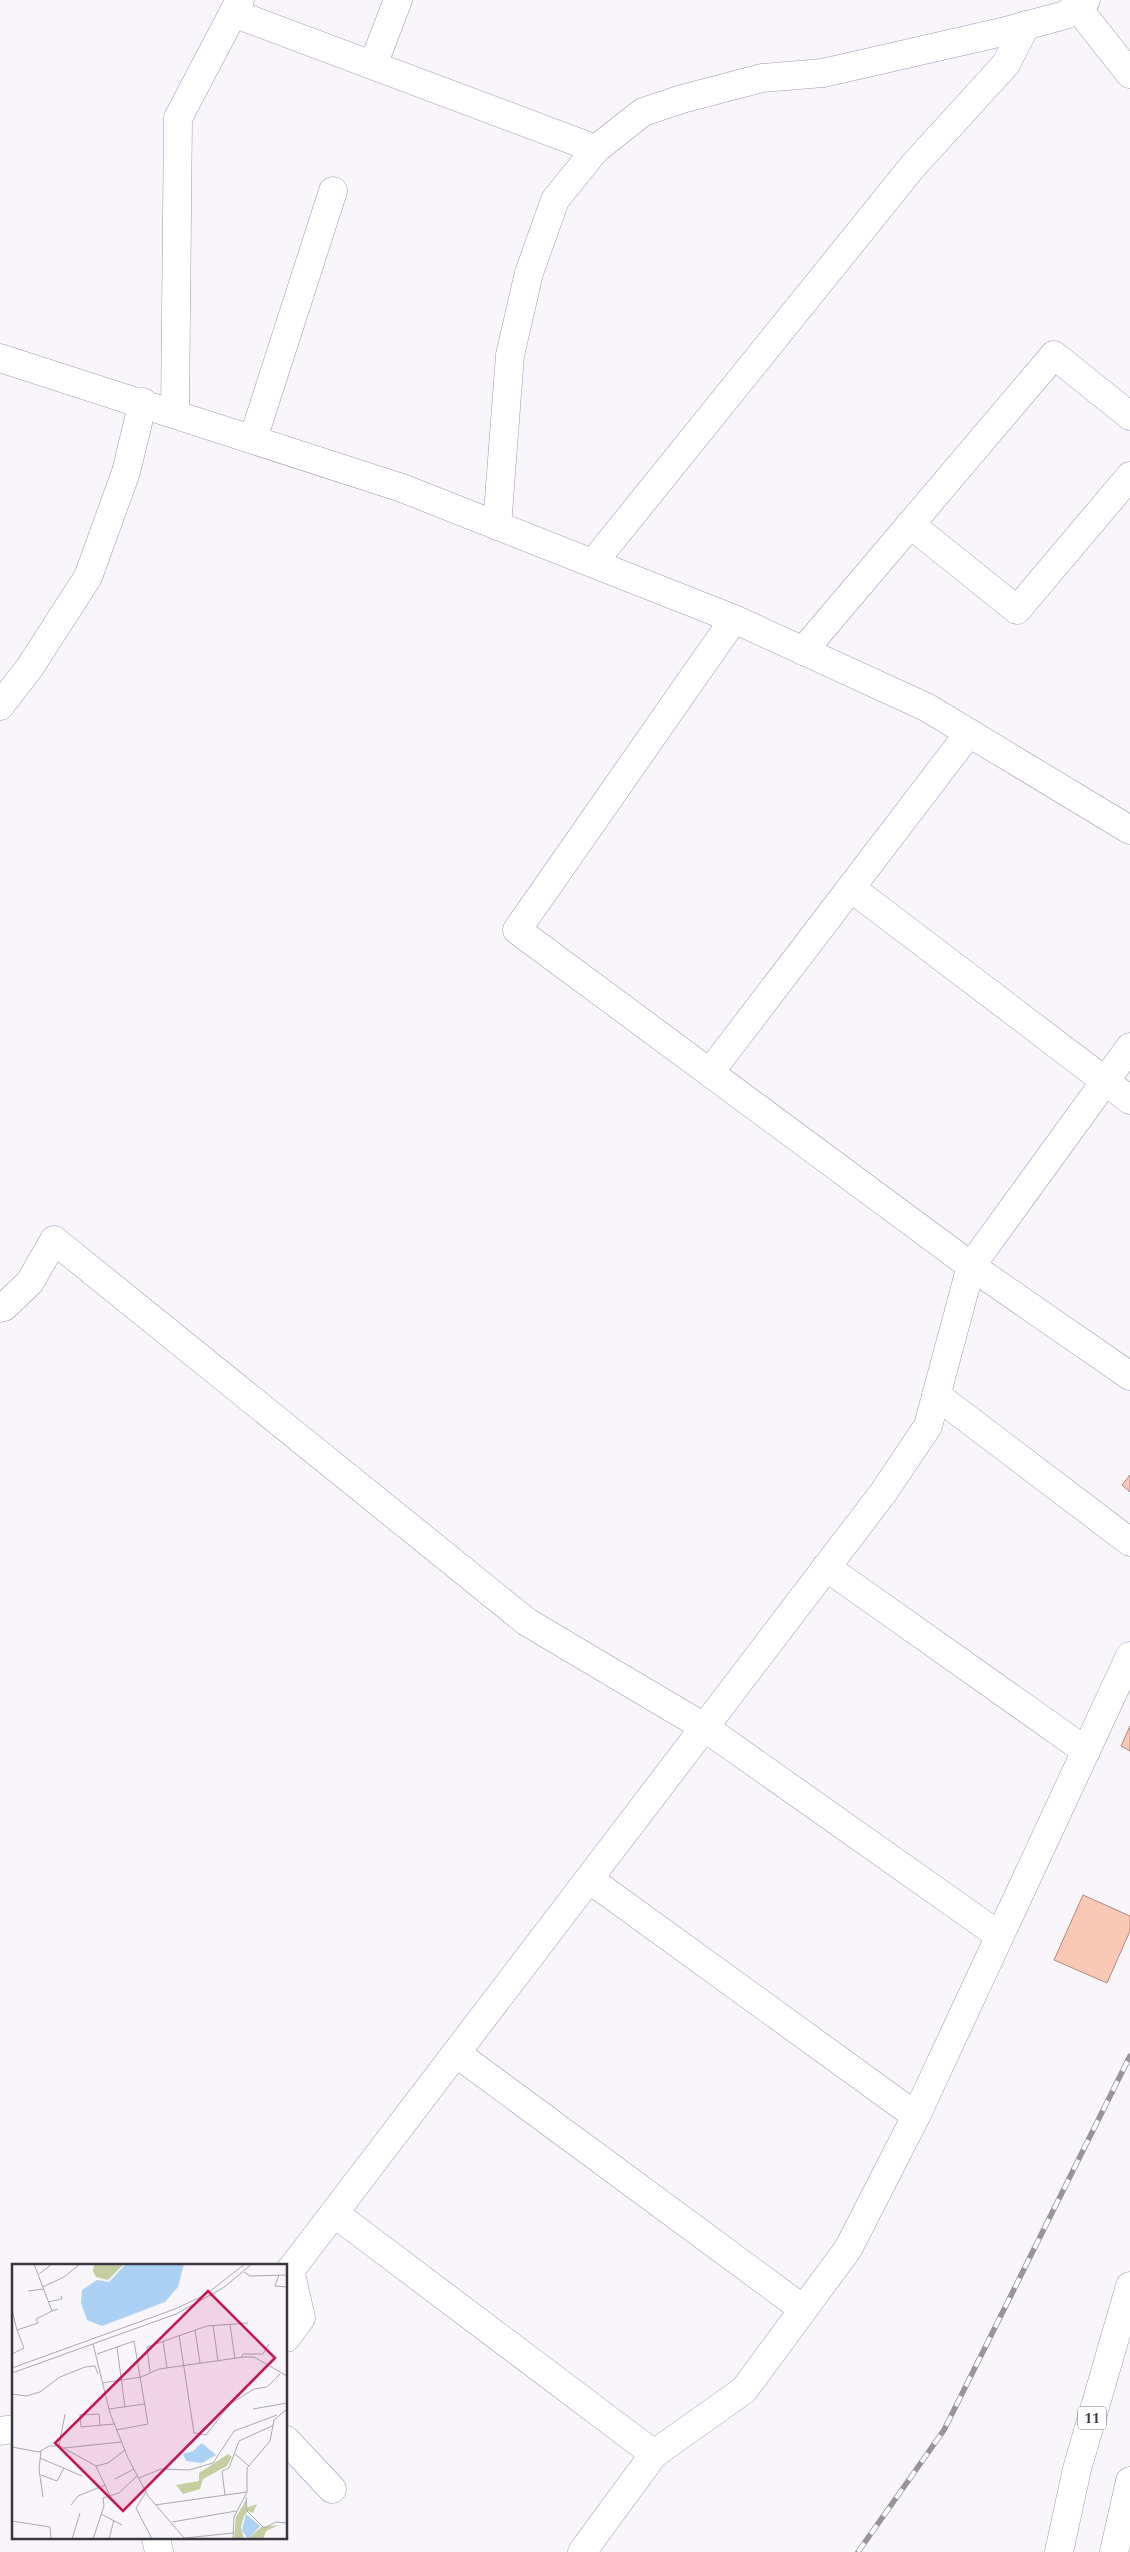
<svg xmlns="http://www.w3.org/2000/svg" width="1130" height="2552" viewBox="0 0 1130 2552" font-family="Spectral,serif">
	<rect width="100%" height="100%" fill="#f8f5fb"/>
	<g fill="#fac9b5" stroke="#ac8a7d">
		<polygon points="1130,1475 1130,1492 1122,1485"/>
		<polygon points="1130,1726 1130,1751 1121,1746"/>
		<polygon points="1083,1895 1130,1916 1130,1931 1107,1983 1054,1960"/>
	</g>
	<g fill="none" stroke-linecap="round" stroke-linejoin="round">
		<defs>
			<g id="street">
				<polyline points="1077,7 1130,74"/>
				<polyline points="233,13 596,149"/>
				<polyline points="373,65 398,0"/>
				<polyline points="0,358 402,488 734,619 926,707 1130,830"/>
				<polyline points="175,413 178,118 240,0"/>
				<polyline points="253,439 333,191"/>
				<polyline points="910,524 1017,610 1130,476"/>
				<polyline points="497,526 510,355 529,273 555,200 596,149 643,112 682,99 762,78 823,73 1002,32 1065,15 1086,0"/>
				<polyline points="593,563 913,166 1006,64 1026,25"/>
				<polyline points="734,619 517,930 971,1266 1130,1376"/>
				<polyline points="803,651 1054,355 1130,416"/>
				<polyline points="0,706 30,667 88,577 126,472 143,402"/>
				<polyline points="851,888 1130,1100"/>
				<polyline points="710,1072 969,733"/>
				<polyline points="0,1308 4,1307 30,1282 54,1240 527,1622 704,1727 1000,1936"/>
				<polyline points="936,1395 1130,1542"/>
				<polyline points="826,1567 1086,1751"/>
				<polyline points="589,1879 916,2116"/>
				<polyline points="456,2053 803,2309"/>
				<polyline points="334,2213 654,2454"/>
				<polyline points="286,2276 883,1493 928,1426 971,1266 1130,1047"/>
				<polyline points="286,2338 301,2318 290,2270"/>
				<polyline points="0,2431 14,2429"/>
				<polyline points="286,2440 332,2489"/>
				<polyline points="156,2538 159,2552"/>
				<polyline points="582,2552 654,2454 744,2390 848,2249 916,2116 1130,1656"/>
			</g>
			<g id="highway">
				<polyline points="1059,2552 1077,2469 1130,2286"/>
				<polyline points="1114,2552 1130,2481"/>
			</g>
		</defs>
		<use href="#street" stroke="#a395b3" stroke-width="29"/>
		<use href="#highway" stroke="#a395b3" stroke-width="29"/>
		<use href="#street" stroke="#fff" stroke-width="28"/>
		<use href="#highway" stroke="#fff" stroke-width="28"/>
		<defs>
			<polyline id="rail" points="858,2552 944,2430 1130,2056"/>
		</defs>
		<use href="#rail" stroke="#98939d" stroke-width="5.5"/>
		<use href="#rail" stroke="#fff" stroke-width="4" stroke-dasharray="11" stroke-linecap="butt"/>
	</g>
	<g text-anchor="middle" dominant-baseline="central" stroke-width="5" stroke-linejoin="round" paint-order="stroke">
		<rect fill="#fff" stroke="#76727b" stroke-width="1" x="1078" y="2406.5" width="28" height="23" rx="4"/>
		<g font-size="14" font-weight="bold" fill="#3b3542">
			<text x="1092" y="2418">11</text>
		</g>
	</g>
	<g transform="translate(12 2264)">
		<rect width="275" height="275" fill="#f8f5fb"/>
		<path d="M82 0H112L96 16 84 13 81 7ZM216 190 220 193 215 202 191 215 188 225 171 230 164 221 187 217V209ZM234 236V244L245 240 241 249 236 247 232 252 229 263 232 275H222L224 253ZM267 261 254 267 251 275H236L249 263Z" fill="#c4cea0"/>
		<path d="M114 0H172L166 23 153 38 90 62 75 56 69 39 70 26 85 16 97 18ZM190 179 204 191 190 199 174 197 171 190 181 187ZM234 250 248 262 236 275 230 266Z" fill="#acd1f4"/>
		<path fill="none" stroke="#aca8b1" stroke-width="1" d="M22 0 40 47 46 45M232 8 238 12 275 11M27 10 40 0M267 11 263 22 275 23M31 23 52 13 68 0M16 27 31 25M36 38 50 35 49 32M0 46 5 66M201 61 206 97M218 61 223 95M183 66 188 99M167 71 182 169 194 171 218 140 242 125 255 123 268 110M151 77 155 104M81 80 98 149 116 194 136 232 173 275M105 83 113 143M0 90 12 84 5 66 26 59 24 55 40 47M85 90 122 77 136 160 104 166M229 94 231 90H251L257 80M0 104 163 45 193 31 233 0M138 108 135 83 195 62 236 59M0 109 164 50 211 24 240 0M90 119 129 113 147 105 232 93H242L275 112M0 130 14 132 28 128 48 113 73 103 83 102 86 110M97 145 133 140M241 145 275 139M88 161 87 150 68 151 69 163 102 160M47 182 53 150M0 183 27 188 37 182H48L84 202 96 199 113 186M52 184 109 178M29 187 27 205 31 233M223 190 237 202M28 194 70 212M84 202 98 232M29 211 45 217 52 204M127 214 149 205 177 206 201 199 222 167 265 151M103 215 122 205M134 228 124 244 140 275M213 231 210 207 217 204 227 177 262 161M234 233 235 247 252 264 264 258 275 259M59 241 66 232 93 221M143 241 235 228M89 250 110 261M0 257 38 263 39 275M160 258 224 247M173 274 221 269M60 275 68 249M81 275 92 242 91 234 107 229 125 212M97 275 102 256M221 275 222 253 235 228V204L258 177 262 156 275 145"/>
		<path fill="#c2185b" fill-opacity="0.15" stroke="#c2185b" stroke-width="2.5" d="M196 27 263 94 111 247 43 179Z"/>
		<rect width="275" height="275" fill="none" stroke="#3b3542" stroke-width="2.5"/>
	</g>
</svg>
